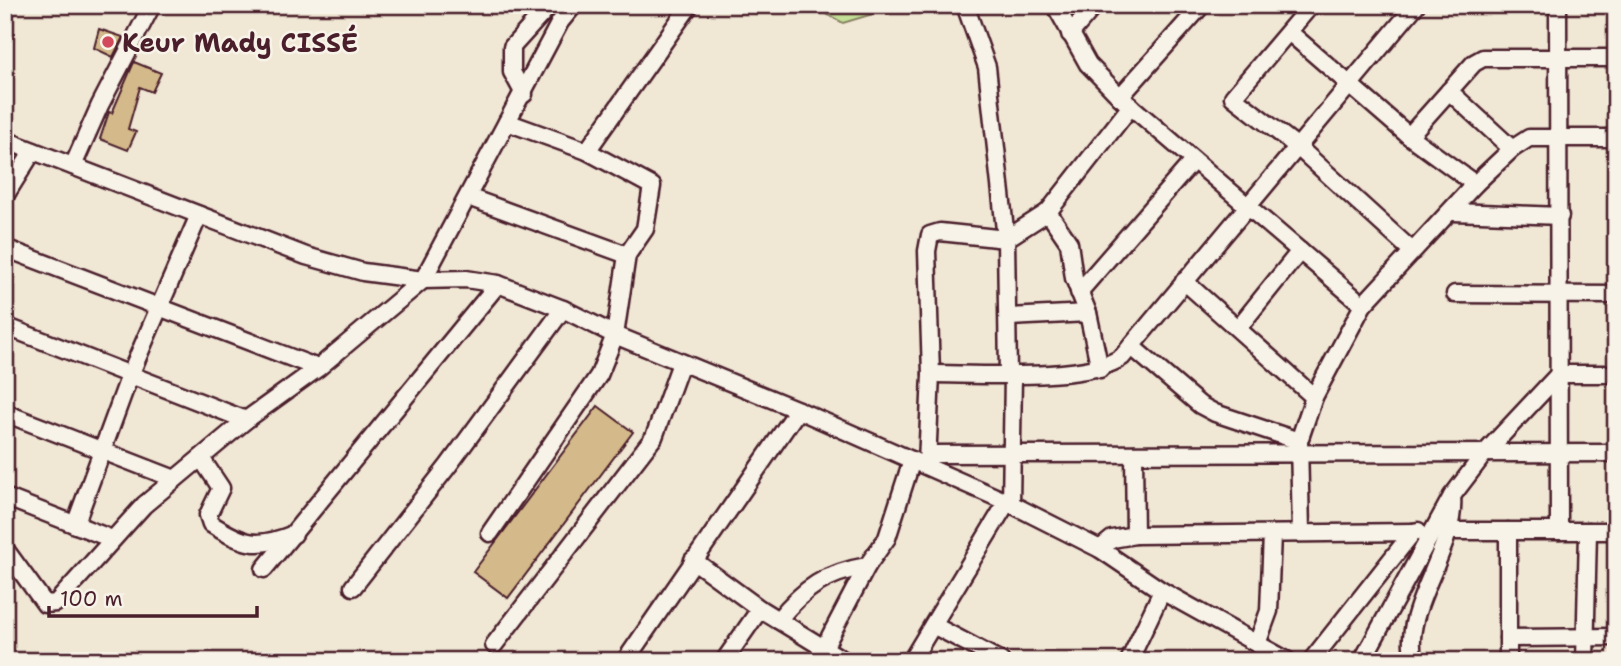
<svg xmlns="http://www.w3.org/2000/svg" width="1621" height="666" viewBox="0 0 1621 666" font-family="'Shantell Sans',sans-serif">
	<rect width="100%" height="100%" fill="#f0e7d5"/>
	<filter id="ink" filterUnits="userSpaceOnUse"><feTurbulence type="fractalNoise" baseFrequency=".0143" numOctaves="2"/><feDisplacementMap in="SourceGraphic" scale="14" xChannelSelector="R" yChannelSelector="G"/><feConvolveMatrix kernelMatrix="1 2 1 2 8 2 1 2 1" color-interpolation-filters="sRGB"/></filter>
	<g filter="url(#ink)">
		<polygon fill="#c3e097" stroke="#868061" stroke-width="2" points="810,5 887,5 886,10 843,23"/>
		<g fill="#d4b98a" stroke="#4a1f2b" stroke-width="2">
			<polygon points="99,29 123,37 113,57 94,48"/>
			<polygon points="134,62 161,73 152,92 140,87 128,129 136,132 128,150 100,139 109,112 112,113"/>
			<polygon points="598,406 633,432 508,598 473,572"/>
		</g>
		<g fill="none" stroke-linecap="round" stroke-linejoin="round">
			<defs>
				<g id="minor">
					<polyline points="965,5 987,67 1006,239 1008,375"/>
					<polyline points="1055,5 1088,64 1120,97 1363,305"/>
					<polyline points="1311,5 1233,97 1299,148 1411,250"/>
					<polyline points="1558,5 1559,531"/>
					<polyline points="1289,32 1409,136 1475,184"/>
					<polyline points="1070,34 1095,5"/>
					<polyline points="1449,91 1512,149"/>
					<polyline points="524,94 512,72 512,47 550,5"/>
					<polyline points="1120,97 1202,5"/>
					<polyline points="1409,136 1474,63 1483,58 1616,58"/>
					<polyline points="5,140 306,256 363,272 423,280 466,279 498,284 563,309 615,335 798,410 1007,502 1100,549 1162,591 1288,661"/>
					<polyline points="587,151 690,5"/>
					<polyline points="73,166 100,105 152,5"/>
					<polyline points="5,196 33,151"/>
					<polyline points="468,197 627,255"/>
					<polyline points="1048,212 1131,106"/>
					<polyline points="1453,212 1560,216"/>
					<polyline points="5,248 318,368"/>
					<polyline points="1184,281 1314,397"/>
					<polyline points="1079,292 1193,161"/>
					<polyline points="1455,294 1616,295"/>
					<polyline points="1009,317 1088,313"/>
					<polyline points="5,326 246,420"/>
					<polyline points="1238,328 1300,251"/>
					<polyline points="1131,346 1200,405 1215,413 1299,441"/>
					<path d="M931 374C976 374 1088 382 1122 357L1416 5"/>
					<polyline points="5,413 175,479"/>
					<polyline points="928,454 1616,453"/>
					<polyline points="1134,454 1135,535"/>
					<path d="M201 458 221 488 208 515 211 524C245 545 256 549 294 534"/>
					<polyline points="927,463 931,374 927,251 930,235 940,232 1006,239 1048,212 1069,243 1074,278 1088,313 1100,369"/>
					<polyline points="5,497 112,539"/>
					<polyline points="1011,505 1013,375"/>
					<polyline points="75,525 130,375 199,215"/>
					<polyline points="1450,531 1616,531"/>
					<polyline points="1508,531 1508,661"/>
					<polyline points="1301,532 1299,441 1314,397 1363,305 1475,184 1512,149 1529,138 1616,138"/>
					<polyline points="490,533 599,375 615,335 627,255 645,229 652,186 587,151 507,122"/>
					<polyline points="5,549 45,604 56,603 144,505 246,420 318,368 423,280 560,22 574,5"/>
					<polyline points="1100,549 1112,539 1135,535 1413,532"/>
					<polyline points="693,560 760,609 845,661"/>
					<polyline points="264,569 498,284"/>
					<polyline points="353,587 448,466 563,309"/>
					<path d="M778 620C804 588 826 573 867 566L887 538 912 460"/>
					<polyline points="933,625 1001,661"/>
					<polyline points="1508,638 1616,637"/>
					<polyline points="1257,644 1269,611 1272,534"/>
					<polyline points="494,645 654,437 681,363"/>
					<polyline points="824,648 867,566"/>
					<polyline points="625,661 798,410"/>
					<polyline points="724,661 760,609"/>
					<polyline points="911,661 1007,502"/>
					<polyline points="1129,661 1162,591"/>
					<polyline points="1311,661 1413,532 1418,531"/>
					<polyline points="1362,661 1452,496 1484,454 1559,374 1616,374"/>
					<path d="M1414 661C1400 608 1457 551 1452 496"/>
					<polyline points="1585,661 1588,531"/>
				</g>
			</defs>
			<use href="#minor" stroke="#4a1f2b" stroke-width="21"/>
			<use href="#minor" stroke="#f7f3e8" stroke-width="16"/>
		</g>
	</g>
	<circle fill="#d1495b" stroke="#f7f3e8" stroke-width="2.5" cx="108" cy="42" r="7"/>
	<g text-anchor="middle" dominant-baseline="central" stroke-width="5" stroke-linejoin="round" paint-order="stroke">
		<g font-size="26" font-weight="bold" fill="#4a1f2b" stroke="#f7f3e8" text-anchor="start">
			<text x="122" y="42">Keur Mady CISSÉ</text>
		</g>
	</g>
	<rect width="1621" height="666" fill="none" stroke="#f7f3e8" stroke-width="28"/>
	<rect x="14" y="14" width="1593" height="638" fill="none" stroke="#4a1f2b" stroke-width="2.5" filter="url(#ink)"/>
	<path d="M49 606v10h208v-10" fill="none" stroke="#4a1f2b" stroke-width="3.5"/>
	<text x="60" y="606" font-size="21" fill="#4a1f2b" stroke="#f7f3e8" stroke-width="5" paint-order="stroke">100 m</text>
</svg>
